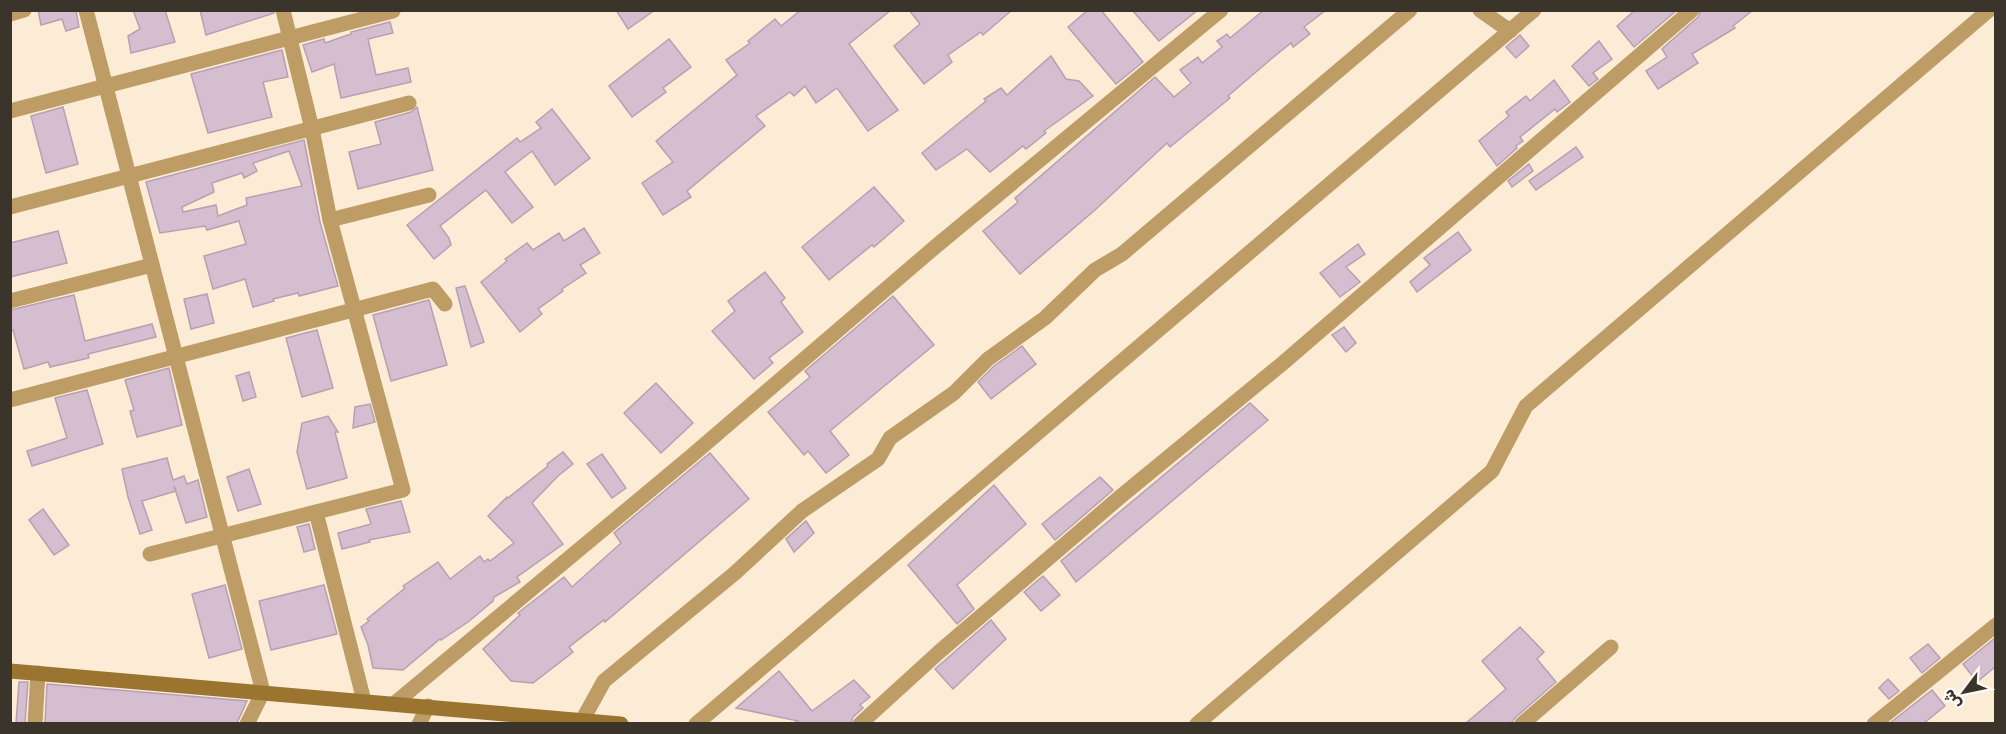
<svg xmlns="http://www.w3.org/2000/svg" width="2006" height="734" viewBox="0 0 2006 734" font-family="Rubik,Cairo,sans-serif">
	<rect width="100%" height="100%" fill="#fdecd5"/>
	<g fill="#d5bed0" stroke="#b7a0b2" stroke-width="1.5" fill-rule="evenodd">
		<polygon points="38,10 76,10 79,27 66,31 62,19 41,25"/>
		<polygon points="133,10 165,10 175,42 131,53 128,36 140,29"/>
		<polygon points="200,10 273,10 274,13 206,35"/>
		<polygon points="616,10 655,10 628,29"/>
		<polygon points="801,10 891,10 849,44 898,110 868,131 837,88 816,103 805,86 794,96 790,92 756,116 765,126 687,191 691,197 663,215 642,183 673,162 656,141 737,75 726,60 750,43 748,41 775,19 781,26"/>
		<polygon points="909,10 1012,10 983,35 981,32 948,55 952,62 924,84 894,46 920,24"/>
		<polygon points="1088,10 1101,10 1143,62 1116,84 1068,27"/>
		<polygon points="1132,10 1198,10 1159,41"/>
		<polygon points="1264,10 1326,10 1304,27 1310,34 1293,47 1291,43 1270,60 1228,96 1230,98 1170,147 1167,143 1095,210 1020,274 983,231 1018,202 1015,198 1155,77 1174,97 1191,83 1180,70 1198,57 1202,63 1222,47 1217,41 1227,34 1230,38"/>
		<polygon points="1635,10 1677,10 1634,47 1617,26"/>
		<polygon points="1701,10 1753,10 1733,26 1735,28 1692,54 1698,63 1658,89 1646,71 1667,57 1662,49 1698,17"/>
		<polygon points="390,22 393,33 368,39 376,75 408,68 411,82 341,98 334,64 312,72 303,45 324,39 325,43 351,34 351,32"/>
		<polygon points="1520,35 1529,46 1516,58 1506,47"/>
		<polygon points="669,39 691,67 663,88 666,92 632,117 609,86"/>
		<polygon points="1599,41 1612,59 1593,73 1598,79 1589,86 1572,66"/>
		<polygon points="282,50 288,77 263,82 272,117 208,133 191,74"/>
		<polygon points="1051,56 1066,79 1079,81 1093,96 1044,131 1046,133 1026,149 1023,146 990,172 967,149 936,170 922,153 986,101 984,99 1001,88 1007,95"/>
		<polygon points="1554,80 1570,102 1557,112 1555,109 1520,137 1523,141 1516,146 1517,148 1497,166 1479,141 1509,116 1506,112 1526,96 1530,101"/>
		<polygon points="63,107 78,164 46,173 31,116"/>
		<polygon points="417,107 433,170 358,189 349,152 381,144 375,122 411,112"/>
		<polygon points="552,109 590,158 555,185 532,151 505,172 533,207 512,223 486,190 440,226 449,238 451,245 434,259 407,225 517,138 520,142 541,128 536,122"/>
		<path d="M304 140 320 222 338 286 299 296 298 293 273 299 274 301 253 307 245 279 213 289 204 256 246 244 239 221 207 230 205 226 160 233 146 182ZM289 151 302 186 246 198 247 205 218 216 216 205 183 212 182 207 214 192 212 183 242 173 244 178 257 171 253 163Z"/>
		<polygon points="1576,147 1583,157 1536,190 1529,181"/>
		<polygon points="1529,164 1533,171 1512,187 1508,181"/>
		<polygon points="874,187 904,221 874,247 872,245 829,280 802,247"/>
		<polygon points="584,228 600,253 580,265 586,273 562,289 563,291 538,309 542,314 520,332 481,282 507,261 505,259 527,243 533,250 559,233 564,241"/>
		<polygon points="58,231 67,263 10,277 10,243"/>
		<polygon points="1458,232 1471,250 1417,292 1410,282 1430,265 1424,258"/>
		<polygon points="1358,244 1365,254 1346,267 1360,282 1340,297 1320,273"/>
		<polygon points="765,272 785,298 781,302 803,332 769,358 773,363 754,379 712,331 735,311 728,301"/>
		<polygon points="465,286 484,342 471,347 456,288"/>
		<polygon points="207,294 214,323 191,329 184,299"/>
		<polygon points="74,295 85,341 152,324 156,337 88,354 89,358 50,367 48,362 24,369 13,330 10,331 10,310"/>
		<polygon points="893,296 934,345 830,431 849,455 826,473 808,451 804,455 768,412 810,377 805,371"/>
		<polygon points="429,300 447,365 391,381 373,315"/>
		<polygon points="1344,327 1356,343 1346,352 1332,335"/>
		<polygon points="317,330 333,388 302,397 286,338"/>
		<polygon points="1022,346 1036,364 991,399 978,382 994,366"/>
		<polygon points="169,368 182,425 137,437 130,411 134,410 125,380"/>
		<polygon points="249,372 256,397 243,401 236,376"/>
		<polygon points="656,383 693,423 661,453 624,413"/>
		<polygon points="87,390 103,444 32,466 27,451 67,438 55,398"/>
		<polygon points="1250,403 1268,420 1076,582 1061,561"/>
		<polygon points="370,404 375,422 353,428 355,407"/>
		<polygon points="328,416 338,432 335,432 347,478 307,489 297,452 302,423"/>
		<polygon points="563,452 573,464 558,476 532,503 563,544 517,577 520,582 494,597 493,601 468,622 441,640 440,639 403,670 373,668 368,645 361,627 369,621 367,619 405,588 403,586 438,562 450,579 480,556 484,562 488,559 490,561 514,543 488,516 507,497 508,498 548,466 547,464"/>
		<polygon points="710,453 749,499 605,622 604,620 569,647 573,652 533,683 511,681 483,649 520,615 518,613 564,577 572,587 621,543 614,533"/>
		<polygon points="602,454 626,488 612,498 587,464"/>
		<polygon points="167,458 173,480 184,476 187,484 198,480 207,517 186,523 174,486 176,491 142,501 152,530 140,534 128,497 122,469"/>
		<polygon points="249,469 261,504 238,511 227,477"/>
		<polygon points="1100,477 1113,490 1055,540 1042,524"/>
		<polygon points="994,485 1026,524 957,585 974,609 957,624 908,565"/>
		<polygon points="401,501 410,532 369,540 370,542 342,549 338,533 371,524 366,509"/>
		<polygon points="43,509 69,545 54,555 29,520"/>
		<polygon points="806,521 814,533 794,552 786,539"/>
		<polygon points="309,524 315,549 304,552 297,527"/>
		<polygon points="1043,576 1060,595 1041,611 1024,592"/>
		<polygon points="225,585 242,649 209,658 192,594"/>
		<polygon points="324,585 337,634 271,650 259,601"/>
		<polygon points="991,620 1006,639 953,689 935,669"/>
		<polygon points="1520,627 1544,652 1537,659 1556,682 1516,717 1511,723 1466,723 1506,689 1482,661"/>
		<polygon points="1995,638 1995,667 1977,682 1963,664"/>
		<polygon points="1928,644 1940,658 1922,673 1910,658"/>
		<polygon points="779,671 812,711 854,680 870,697 860,705 863,708 853,717 851,723 794,723 798,721 736,708"/>
		<polygon points="1888,679 1899,691 1889,699 1879,688"/>
		<polygon points="19,682 28,682 25,723 16,723"/>
		<polygon points="47,684 247,701 237,723 45,723"/>
		<polygon points="1932,690 1945,706 1924,723 1890,723"/>
	</g>
	<g fill="none" stroke-linecap="round" stroke-linejoin="round">
		<g stroke="#bd9c66" stroke-width="15">
			<polyline points="86,10 263,692 247,724"/>
			<polyline points="1480,10 1510,31"/>
			<polyline points="10,14 24,10"/>
			<polyline points="10,111 393,11"/>
			<polyline points="10,207 409,103"/>
			<polyline points="330,220 429,195"/>
			<polyline points="10,301 152,265"/>
			<polyline points="10,400 433,289 445,304"/>
			<polyline points="316,512 364,701"/>
			<polyline points="150,554 403,490 330,220 312,129 283,10"/>
			<polyline points="395,703 689,458 935,247 1221,10"/>
			<polyline points="583,719 604,681 735,573 802,511 878,459 890,438 954,393 988,359 1045,318 1095,270 1122,254 1410,10"/>
			<polyline points="35,724 38,673"/>
			<polyline points="419,724 428,706"/>
			<polyline points="696,724 1534,10"/>
			<polyline points="860,724 939,652 1120,497 1283,363 1692,10"/>
			<polyline points="1197,724 1492,471 1526,406 1989,10"/>
			<polyline points="1522,724 1611,647"/>
			<polyline points="1874,724 1996,625"/>
		</g>
		<polyline stroke="#9b7530" stroke-width="15" points="10,671 621,724"/>
	</g>
	<rect width="2006" height="734" fill="none" stroke="#3a342b" stroke-width="24"/>
	<g transform="translate(1964 692) rotate(238)" stroke="#fffcf7" stroke-width="4.5" paint-order="stroke">
	<path d="M0-4.5L10 22L0 15L-10 22Z" fill="#3a342b"/>
	<text y="-9" font-size="16" font-weight="bold" text-anchor="middle" fill="#3a342b">ش</text>
	</g>
</svg>
